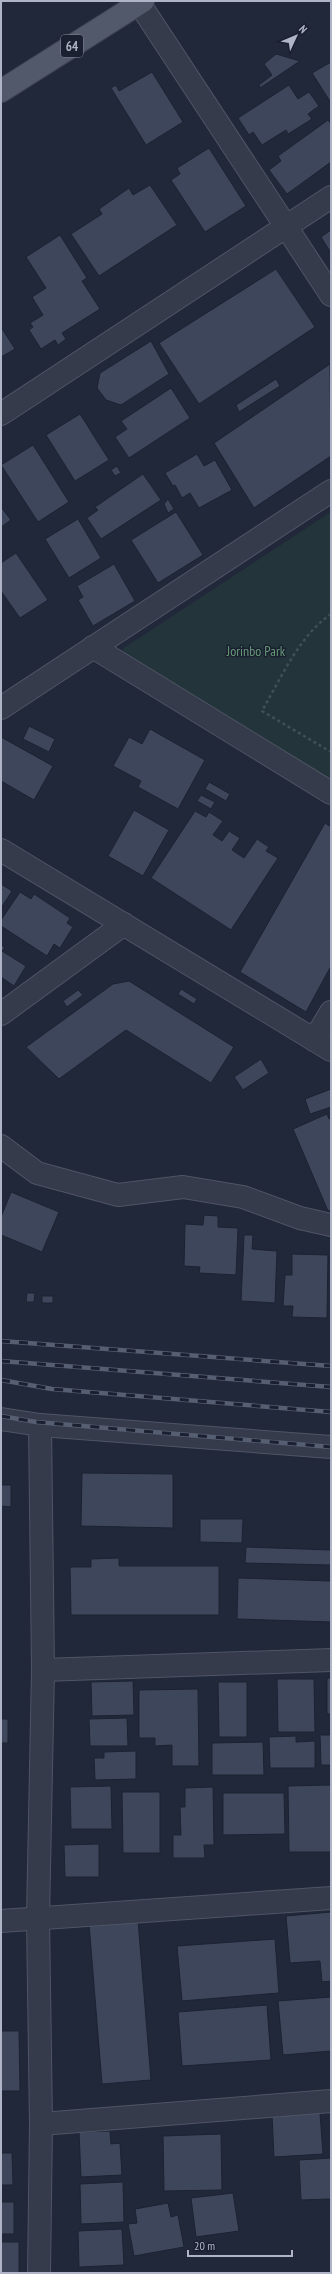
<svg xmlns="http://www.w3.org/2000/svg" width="332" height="2274" viewBox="0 0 332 2274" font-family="'PT Sans Narrow',sans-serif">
	<rect width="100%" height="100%" fill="#21283a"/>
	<polygon fill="#23353b" points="331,512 331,783 120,655 124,648"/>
	<g fill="#3d465b" stroke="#1c2231">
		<polygon points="276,54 300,61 260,88 259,85 272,75 264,64"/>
		<polygon points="331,62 331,103 312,73"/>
		<polygon points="152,72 183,122 146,145 111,88 116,85 119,91"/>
		<polygon points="289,85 298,99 309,92 319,106 308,114 312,119 288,134 286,130 262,145 253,132 249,135 238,118"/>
		<polygon points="328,120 331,124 331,162 287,194 269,170 281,161 278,156"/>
		<polygon points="209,148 246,206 205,232 171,180 180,174 177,168"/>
		<polygon points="150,185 177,225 99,276 71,234 102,214 99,209 129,188 133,195"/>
		<polygon points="331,230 331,253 321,237"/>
		<polygon points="60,235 87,278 82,281 100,309 62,333 66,339 58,345 55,340 41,349 29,330 33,327 30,323 43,315 32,297 46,288 26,257"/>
		<polygon points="276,269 315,327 199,404 159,343"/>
		<polygon points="1,327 15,349 1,357"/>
		<polygon points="151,341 169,374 121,405 106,400 97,388 100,373"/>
		<polygon points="330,364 331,456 254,508 214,443"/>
		<polygon points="276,379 280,386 239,412 236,405"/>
		<polygon points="171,388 190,418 129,458 115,437 127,429 121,421"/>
		<polygon points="80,414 109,460 75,481 46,435"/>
		<polygon points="33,445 69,502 38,522 1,465"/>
		<polygon points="197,454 204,466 215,460 232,490 199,508 190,493 182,498 175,485 173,486 165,473"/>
		<polygon points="117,466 121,473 115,476 111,470"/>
		<polygon points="143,474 161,500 101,539 87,518 98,510 95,507"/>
		<polygon points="168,499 174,509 168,513 164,504"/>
		<polygon points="1,507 11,520 1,527"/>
		<polygon points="176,512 203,555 158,583 131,540"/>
		<polygon points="78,519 101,558 69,578 45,539"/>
		<polygon points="16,553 48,600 20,618 1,591 1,563"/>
		<polygon points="114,564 135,601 93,626 78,600 83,597 77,586"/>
		<polygon points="29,726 55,739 49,752 23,739"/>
		<polygon points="150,729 205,760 178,809 138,787 141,781 113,766 129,737 142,744"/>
		<polygon points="1,737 53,766 34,800 1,781"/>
		<polygon points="209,782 230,794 226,801 205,789"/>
		<polygon points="201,795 215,802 211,809 197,801"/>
		<polygon points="134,810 169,830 143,876 108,856"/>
		<polygon points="195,811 206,817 209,812 223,821 213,835 222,841 229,831 240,838 232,850 244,858 257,839 269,847 266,851 278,858 231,930 151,878"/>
		<polygon points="325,823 331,827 331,966 306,1012 240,972"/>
		<polygon points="1,884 12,891 1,908"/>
		<polygon points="20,892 31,899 34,894 70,918 67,923 73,927 60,948 54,944 47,956 1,926 1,920"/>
		<polygon points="1,945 5,947 2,951 26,966 14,986 1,977"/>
		<polygon points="129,981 234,1047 211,1083 126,1030 59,1079 26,1047 113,984"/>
		<polygon points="181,989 197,999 194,1004 178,994"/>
		<polygon points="78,990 83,995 67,1007 63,1001"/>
		<polygon points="261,1059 269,1073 243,1090 234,1077"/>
		<polygon points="331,1089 331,1107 310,1114 305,1099"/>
		<polygon points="327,1114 329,1119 331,1118 331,1210 328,1211 293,1129"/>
		<polygon points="11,1192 59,1212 42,1252 1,1235 1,1217"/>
		<polygon points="204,1215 218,1216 218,1227 238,1228 236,1275 199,1273 200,1267 184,1266 185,1224 203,1225"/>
		<polygon points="244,1235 253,1235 252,1249 277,1251 275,1303 241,1301"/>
		<polygon points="292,1254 328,1255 327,1318 292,1317 293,1306 283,1306 285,1275 292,1275"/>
		<polygon points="27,1293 35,1293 34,1302 26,1302"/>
		<rect x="42" y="1296" width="11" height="7"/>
		<polygon points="82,1473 173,1474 173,1528 81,1526"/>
		<polygon points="1,1485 11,1485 11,1507 1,1506"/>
		<polygon points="200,1519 243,1519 242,1543 200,1542"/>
		<polygon points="246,1547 331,1550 331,1565 245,1563"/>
		<polygon points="119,1558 119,1566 219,1566 219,1615 71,1615 70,1567 91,1567 91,1559"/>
		<polygon points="238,1578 331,1581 331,1622 237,1619"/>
		<rect x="327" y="1678" width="4" height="36"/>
		<polygon points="277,1679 314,1679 315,1732 278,1732"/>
		<polygon points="133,1681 134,1715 92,1716 91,1682"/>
		<polygon points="218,1682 247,1682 247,1737 219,1737"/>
		<polygon points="198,1689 199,1766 172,1766 172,1745 155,1746 155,1738 139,1738 139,1690"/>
		<polygon points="127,1718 128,1746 90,1746 89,1719"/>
		<rect x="1" y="1719" width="7" height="24"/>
		<polygon points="320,1735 331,1735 331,1765 321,1765"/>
		<polygon points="296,1736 296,1742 315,1741 315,1768 270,1768 269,1737"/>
		<polygon points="263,1742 264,1775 212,1775 212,1743"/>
		<polygon points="136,1751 136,1779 95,1780 94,1758 104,1758 104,1752"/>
		<polygon points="331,1785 331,1852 289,1852 288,1786"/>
		<polygon points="111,1786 112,1829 71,1829 70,1787"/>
		<polygon points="213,1787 214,1845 204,1845 205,1858 173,1858 173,1835 181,1835 180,1807 185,1807 185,1788"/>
		<polygon points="122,1792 160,1792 160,1853 123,1853"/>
		<polygon points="223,1793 284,1793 285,1834 223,1835"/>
		<polygon points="99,1844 99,1877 65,1877 64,1845"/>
		<polygon points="331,1912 331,1981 322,1982 320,1961 290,1963 286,1916"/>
		<polygon points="138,1920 151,2080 102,2084 89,1924"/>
		<polygon points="275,1939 279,1993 182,2001 177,1946"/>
		<polygon points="331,1997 331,2051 283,2055 278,2001"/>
		<polygon points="267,2005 271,2060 182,2066 178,2012"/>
		<polygon points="1,2031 19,2031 20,2091 1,2091"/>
		<polygon points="320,2113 323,2154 274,2157 272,2115"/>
		<polygon points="110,2131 111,2144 120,2143 122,2175 81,2177 79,2132"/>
		<polygon points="221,2134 222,2190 164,2191 163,2136"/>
		<polygon points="1,2153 12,2153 13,2185 1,2185"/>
		<polygon points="331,2158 331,2199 301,2200 299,2160"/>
		<polygon points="123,2182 124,2222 81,2224 80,2184"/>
		<polygon points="233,2193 239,2231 196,2237 191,2198"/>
		<rect x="1" y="2202" width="13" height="32"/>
		<polygon points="168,2203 171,2217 178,2215 184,2247 134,2256 128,2224 137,2223 135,2209"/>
		<polygon points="122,2229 124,2265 79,2267 78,2231"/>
		<rect x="1" y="2242" width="18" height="31"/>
	</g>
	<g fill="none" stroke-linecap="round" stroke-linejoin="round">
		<defs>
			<g id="street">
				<polyline points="139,3 331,295"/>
				<polyline points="1,414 331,197"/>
				<polyline points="93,647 331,793"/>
				<polyline points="1,708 331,491"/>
				<polyline points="1,850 331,1050"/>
				<polyline points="1,1014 124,924"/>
				<polyline points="314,1040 331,1012"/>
				<polyline points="1,1146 37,1173 118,1195 183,1187 243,1197 300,1218 331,1225"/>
				<polyline points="1,1419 40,1425 331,1447"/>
				<polyline points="43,1670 331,1660"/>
				<polyline points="1,1921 331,1898"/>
				<polyline points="41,2124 331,2101"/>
				<polyline points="39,2273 41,2124 38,1918 43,1670 40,1425"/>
			</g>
			<polyline id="primary" points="1,91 143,1"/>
		</defs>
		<use href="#street" stroke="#4f5565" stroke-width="24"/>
		<use href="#primary" stroke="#3e4454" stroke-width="24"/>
		<path stroke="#3e5156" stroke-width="2.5" stroke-dasharray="3 3" stroke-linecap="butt" d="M331 614C299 636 281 678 262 711L331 752"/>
		<use href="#street" stroke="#353b4b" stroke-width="22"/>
		<use href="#primary" stroke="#52596b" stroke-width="22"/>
		<defs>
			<g id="rail">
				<polyline points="1,1341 331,1366"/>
				<polyline points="1,1361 331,1387"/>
				<polyline points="1,1380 52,1389 331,1412"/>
				<polyline points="1,1416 36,1422 331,1447"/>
			</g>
		</defs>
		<use href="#rail" stroke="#565e72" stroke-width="4.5"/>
		<use href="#rail" stroke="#1a202f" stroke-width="3" stroke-dasharray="9" stroke-linecap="butt"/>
	</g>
	<g text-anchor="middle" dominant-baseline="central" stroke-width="3" stroke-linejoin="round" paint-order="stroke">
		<rect fill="#1a202f" stroke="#828899" stroke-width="1" x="61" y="35" width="22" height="22" rx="3"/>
		<g font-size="13" font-weight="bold" fill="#afb5c7">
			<text x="72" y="46">64</text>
		</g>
		<g font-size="14" fill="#669878" stroke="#1a202f">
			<text x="256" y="651">Jorinbo Park</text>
		</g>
	</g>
	<rect width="332" height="2274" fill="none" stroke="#afb5c7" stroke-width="4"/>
	<g transform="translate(296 36) rotate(46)" stroke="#1a202f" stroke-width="3" paint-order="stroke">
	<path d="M0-3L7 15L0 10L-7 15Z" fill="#afb5c7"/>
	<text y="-6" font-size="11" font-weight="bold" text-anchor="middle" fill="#afb5c7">N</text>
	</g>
	<path d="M188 2250v6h104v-6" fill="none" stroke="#afb5c7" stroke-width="2"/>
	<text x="194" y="2250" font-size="12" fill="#afb5c7" stroke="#1a202f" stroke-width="3" paint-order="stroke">20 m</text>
</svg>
